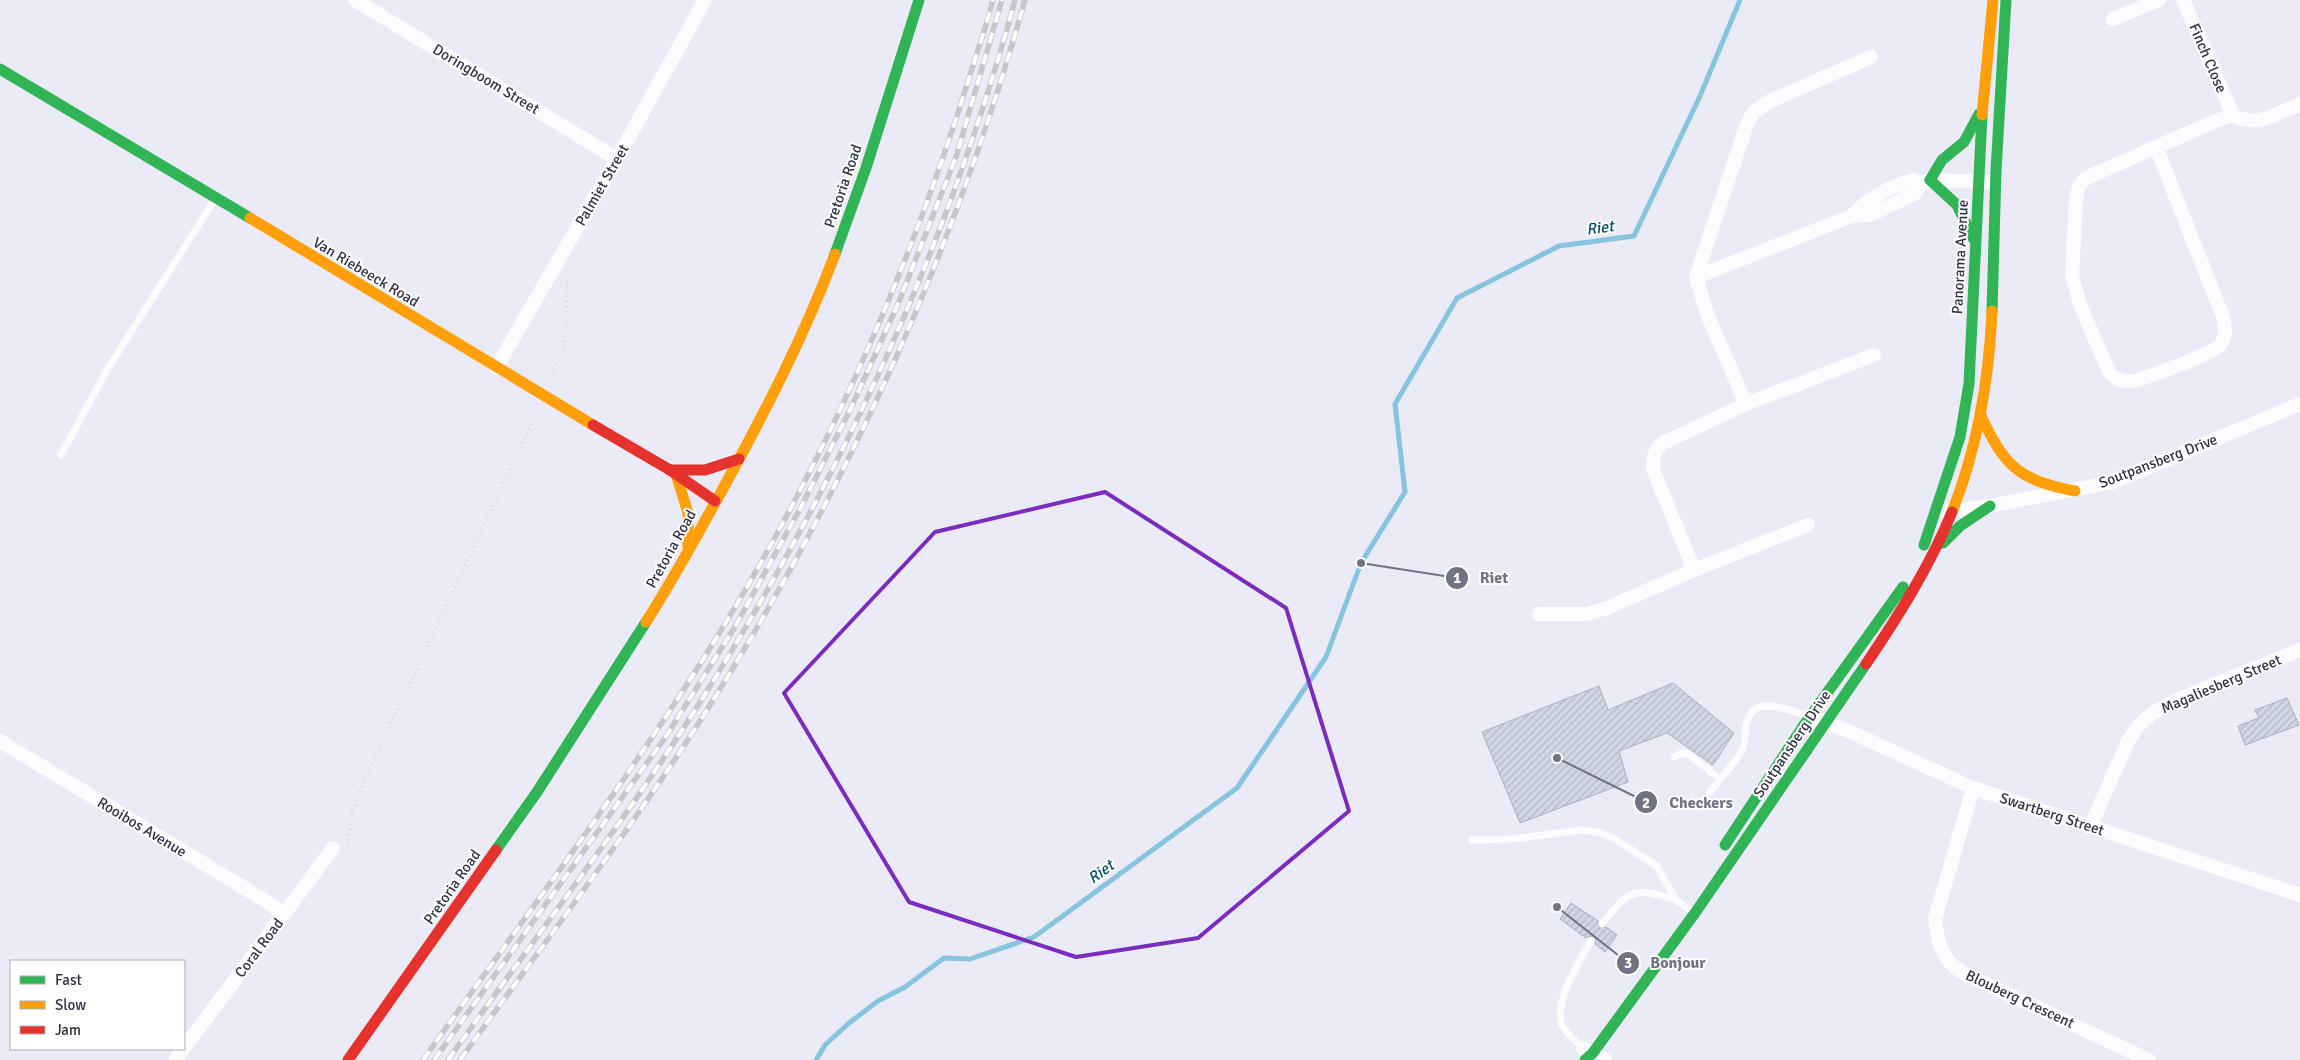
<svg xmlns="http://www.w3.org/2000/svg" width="2300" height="1060" font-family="Signika,sans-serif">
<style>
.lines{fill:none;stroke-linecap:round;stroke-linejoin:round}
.stream{stroke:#87c4dd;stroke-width:5}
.building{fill:url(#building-hatch);stroke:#aaafbd}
.path{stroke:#d8d8dd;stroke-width:3;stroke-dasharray:1 4;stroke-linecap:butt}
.lane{stroke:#fcfcfe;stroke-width:7}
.street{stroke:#fcfcfe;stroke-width:14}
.fast{stroke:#30b455;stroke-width:11}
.slow{stroke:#ff9f0a;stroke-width:11}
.jam{stroke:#e5322d;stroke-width:11}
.rail-casing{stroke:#c7c7cb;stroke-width:5.5}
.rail{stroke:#fff;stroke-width:4;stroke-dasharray:11;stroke-linecap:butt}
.marked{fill:none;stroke:#7b2cbf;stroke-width:4;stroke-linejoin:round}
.labels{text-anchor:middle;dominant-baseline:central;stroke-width:4;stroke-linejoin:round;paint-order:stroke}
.street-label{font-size:15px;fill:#303145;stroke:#fff}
.water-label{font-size:16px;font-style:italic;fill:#025267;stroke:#fff}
.leader{fill:none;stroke:#717283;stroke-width:2}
.callout-dot{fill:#717283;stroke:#fff;stroke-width:2}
.mark-label{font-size:15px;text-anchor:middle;font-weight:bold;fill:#fff}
.callout-label{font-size:16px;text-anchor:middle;font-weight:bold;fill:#717283;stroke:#fff;stroke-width:4;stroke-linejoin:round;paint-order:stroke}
</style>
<defs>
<pattern id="building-hatch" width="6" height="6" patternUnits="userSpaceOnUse" patternTransform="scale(1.25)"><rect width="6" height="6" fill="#d0d6e4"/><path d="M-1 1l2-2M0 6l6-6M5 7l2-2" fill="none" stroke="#b3b8c5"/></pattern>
</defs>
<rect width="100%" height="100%" fill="#eaebf7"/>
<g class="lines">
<polyline class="stream" points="816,1060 825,1045 849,1023 878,1001 905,987 944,958 970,959 1034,937 1237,788 1326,657 1361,563 1405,492 1395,404 1457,298 1559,246 1634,236 1700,96 1740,0"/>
</g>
<g class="building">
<polygon points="1673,683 1734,733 1713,765 1667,733 1619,751 1628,782 1520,823 1482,732 1599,686 1608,710"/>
<polygon points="2287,698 2299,725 2245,745 2238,726 2259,718 2255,710"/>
<polygon points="1571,903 1598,921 1599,928 1606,927 1617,935 1605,952 1595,944 1596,940 1594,937 1590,936 1586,938 1560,919"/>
</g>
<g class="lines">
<g class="path">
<polyline points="551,379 565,344 567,278"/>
<polyline points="348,845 352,811 359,792 537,412"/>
</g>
<g class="lane">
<polyline points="61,455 107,370 215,199"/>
<polyline points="1674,757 1682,753 1688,754 1720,779"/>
<path d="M1710,792c10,-14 23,-26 31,-40 6,-8 3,-18 5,-26 5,-33 41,-17 61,-10"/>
<polyline points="1472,840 1512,839 1582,830 1601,833 1613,838 1657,866 1676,900 1693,912"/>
<path d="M1602,924c27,-34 32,-38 74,-24"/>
<path d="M1583,1048c-7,-7 -17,-14 -21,-23 -9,-23 18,-64 29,-84"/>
</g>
<g class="street">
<polyline points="355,0 617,159"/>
<polyline points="2183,0 2233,115"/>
<polyline points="2113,19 2159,0"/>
<path d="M2233,115c23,14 44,-2 67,-11"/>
<path d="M2156,147l67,170c2,10 4,18 -2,27 -8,11 -70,31 -86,37 -11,1 -18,0 -26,-9l-28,-65 -9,-31 4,-76 3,-14 7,-8 127,-56 20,-7"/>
<path d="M1852,216c17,-19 37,-29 61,-36l8,4"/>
<polyline points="1696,277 1852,216 1870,215 1914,194 1921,184 1930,180 1988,182"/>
<polyline points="496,368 617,159 705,0"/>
<polyline points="1746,404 1708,316 1696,277 1747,124 1753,113 1770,101 1871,57"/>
<polyline points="1946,511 1990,506 2113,482 2300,404"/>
<path d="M1694,570l-41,-101c0,-12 1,-19 10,-26l83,-39 128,-49"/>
<polyline points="1539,614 1586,614 1607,608 1694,570 1808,525"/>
<polyline points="1817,720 1844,729 1973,788 2300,895"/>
<polyline points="0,741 266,901 284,914"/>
<polyline points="1973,788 1935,919 1939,943 1945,956 1953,966 1965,974 2149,1060"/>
<polyline points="2090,827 2129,739 2139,725 2153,713 2174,701 2300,650"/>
<polyline points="184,1048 333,848"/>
<polyline points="1583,1048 1605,1060"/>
<polyline points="175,1060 183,1049"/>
</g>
<g class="fast">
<polyline points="0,69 250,218"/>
<polyline points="1973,238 1957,205 1930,180 1942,160 1964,142 1979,114"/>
<polyline points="835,254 866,168 919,0"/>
<polyline points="1992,311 1996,170 2006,0"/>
<polyline points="1943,543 1960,526 1990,506"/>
<polyline points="1924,545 1960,437 1969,384 1982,115"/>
<polyline points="1725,845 1804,725 1903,587"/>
<polyline points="496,850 537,792 646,622"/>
<polyline points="1585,1060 1592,1054 1695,913 1866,664"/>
</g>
<g class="slow">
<polyline points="1982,115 1993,0"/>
<polyline points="250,218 593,425"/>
<path d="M1981,416c24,51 38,64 94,75"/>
<polyline points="676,474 688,513 688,547"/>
<path d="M1952,512c26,-65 37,-132 40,-201"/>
<path d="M646,622c27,-42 50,-85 74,-128 43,-78 84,-157 115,-240"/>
</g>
<g class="jam">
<polyline points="593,425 670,470 715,501"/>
<polyline points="670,470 705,470 739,459"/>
<path d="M1866,664c33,-49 64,-98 86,-152"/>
<polyline points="348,1060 496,850"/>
</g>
<defs>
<g id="rail">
<path d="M423,1060c103,-145 212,-288 305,-441 96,-159 173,-332 231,-509 11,-36 24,-73 34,-110"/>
<polyline points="434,1060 667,735 736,625 801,507 851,408 898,304 956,157 1002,0"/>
<path d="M448,1060c83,-117 172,-232 249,-353 138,-218 250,-457 318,-707"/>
<path d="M460,1060c81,-113 167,-225 242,-342 141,-222 252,-464 323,-718"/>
</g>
</defs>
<use href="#rail" class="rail-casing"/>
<use href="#rail" class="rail"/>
</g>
<path class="marked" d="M1105,492l181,116 63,203 -151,127 -122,19 -167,-55 -125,-209 151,-161z"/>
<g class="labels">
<g class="street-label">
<text transform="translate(2208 58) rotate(67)">Finch Close</text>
<text transform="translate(486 79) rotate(31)">Doringboom Street</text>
<text transform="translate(602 185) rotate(-60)">Palmiet Street</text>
<text transform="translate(843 186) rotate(-71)">Pretoria Road</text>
<text transform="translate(1960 257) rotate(-87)">Panorama Avenue</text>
<text transform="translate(366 272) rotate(31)">Van Riebeeck Road</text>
<text transform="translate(2158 461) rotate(-21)">Soutpansberg Drive</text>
<text transform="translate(671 549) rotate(-61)">Pretoria Road</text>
<text transform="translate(2221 684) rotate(-23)">Magaliesberg Street</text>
<text transform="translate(1792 744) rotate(-56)">Soutpansberg Drive</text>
<text transform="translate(2052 814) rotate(18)">Swartberg Street</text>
<text transform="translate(142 827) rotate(31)">Rooibos Avenue</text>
<text transform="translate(452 887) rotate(-55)">Pretoria Road</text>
<text transform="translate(259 948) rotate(-53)">Coral Road</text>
<text transform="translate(2020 999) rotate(25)">Blouberg Crescent</text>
</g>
<g class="water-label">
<text transform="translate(1600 228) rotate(-8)">Riet</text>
<text transform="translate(1101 872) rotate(-36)">Riet</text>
</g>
</g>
<path class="leader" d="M1361 563L1457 578M1557 758L1646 802M1557 907L1628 963"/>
<g class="callout-dot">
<circle cx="1361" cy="563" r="5"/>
<circle cx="1557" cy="758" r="5"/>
<circle cx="1557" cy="907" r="5"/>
<circle cx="1457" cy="578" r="12"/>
<circle cx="1646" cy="802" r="12"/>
<circle cx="1628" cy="963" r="12"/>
</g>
<g class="mark-label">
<text x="1457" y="583">1</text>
<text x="1646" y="808">2</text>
<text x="1628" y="968">3</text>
</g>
<g class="callout-label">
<text x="1494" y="583">Riet</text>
<text x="1701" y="808">Checkers</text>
<text x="1678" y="968">Bonjour</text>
</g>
<rect x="10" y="960" width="175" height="90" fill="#ffffff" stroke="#acadb5"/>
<rect x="20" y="976" width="25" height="8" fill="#30b455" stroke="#acadb5"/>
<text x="55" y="985" font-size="15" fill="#303145">Fast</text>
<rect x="20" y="1001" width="25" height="8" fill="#ff9f0a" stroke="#acadb5"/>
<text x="55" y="1010" font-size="15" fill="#303145">Slow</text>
<rect x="20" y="1026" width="25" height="8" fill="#e5322d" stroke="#acadb5"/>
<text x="55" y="1035" font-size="15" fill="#303145">Jam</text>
</svg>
